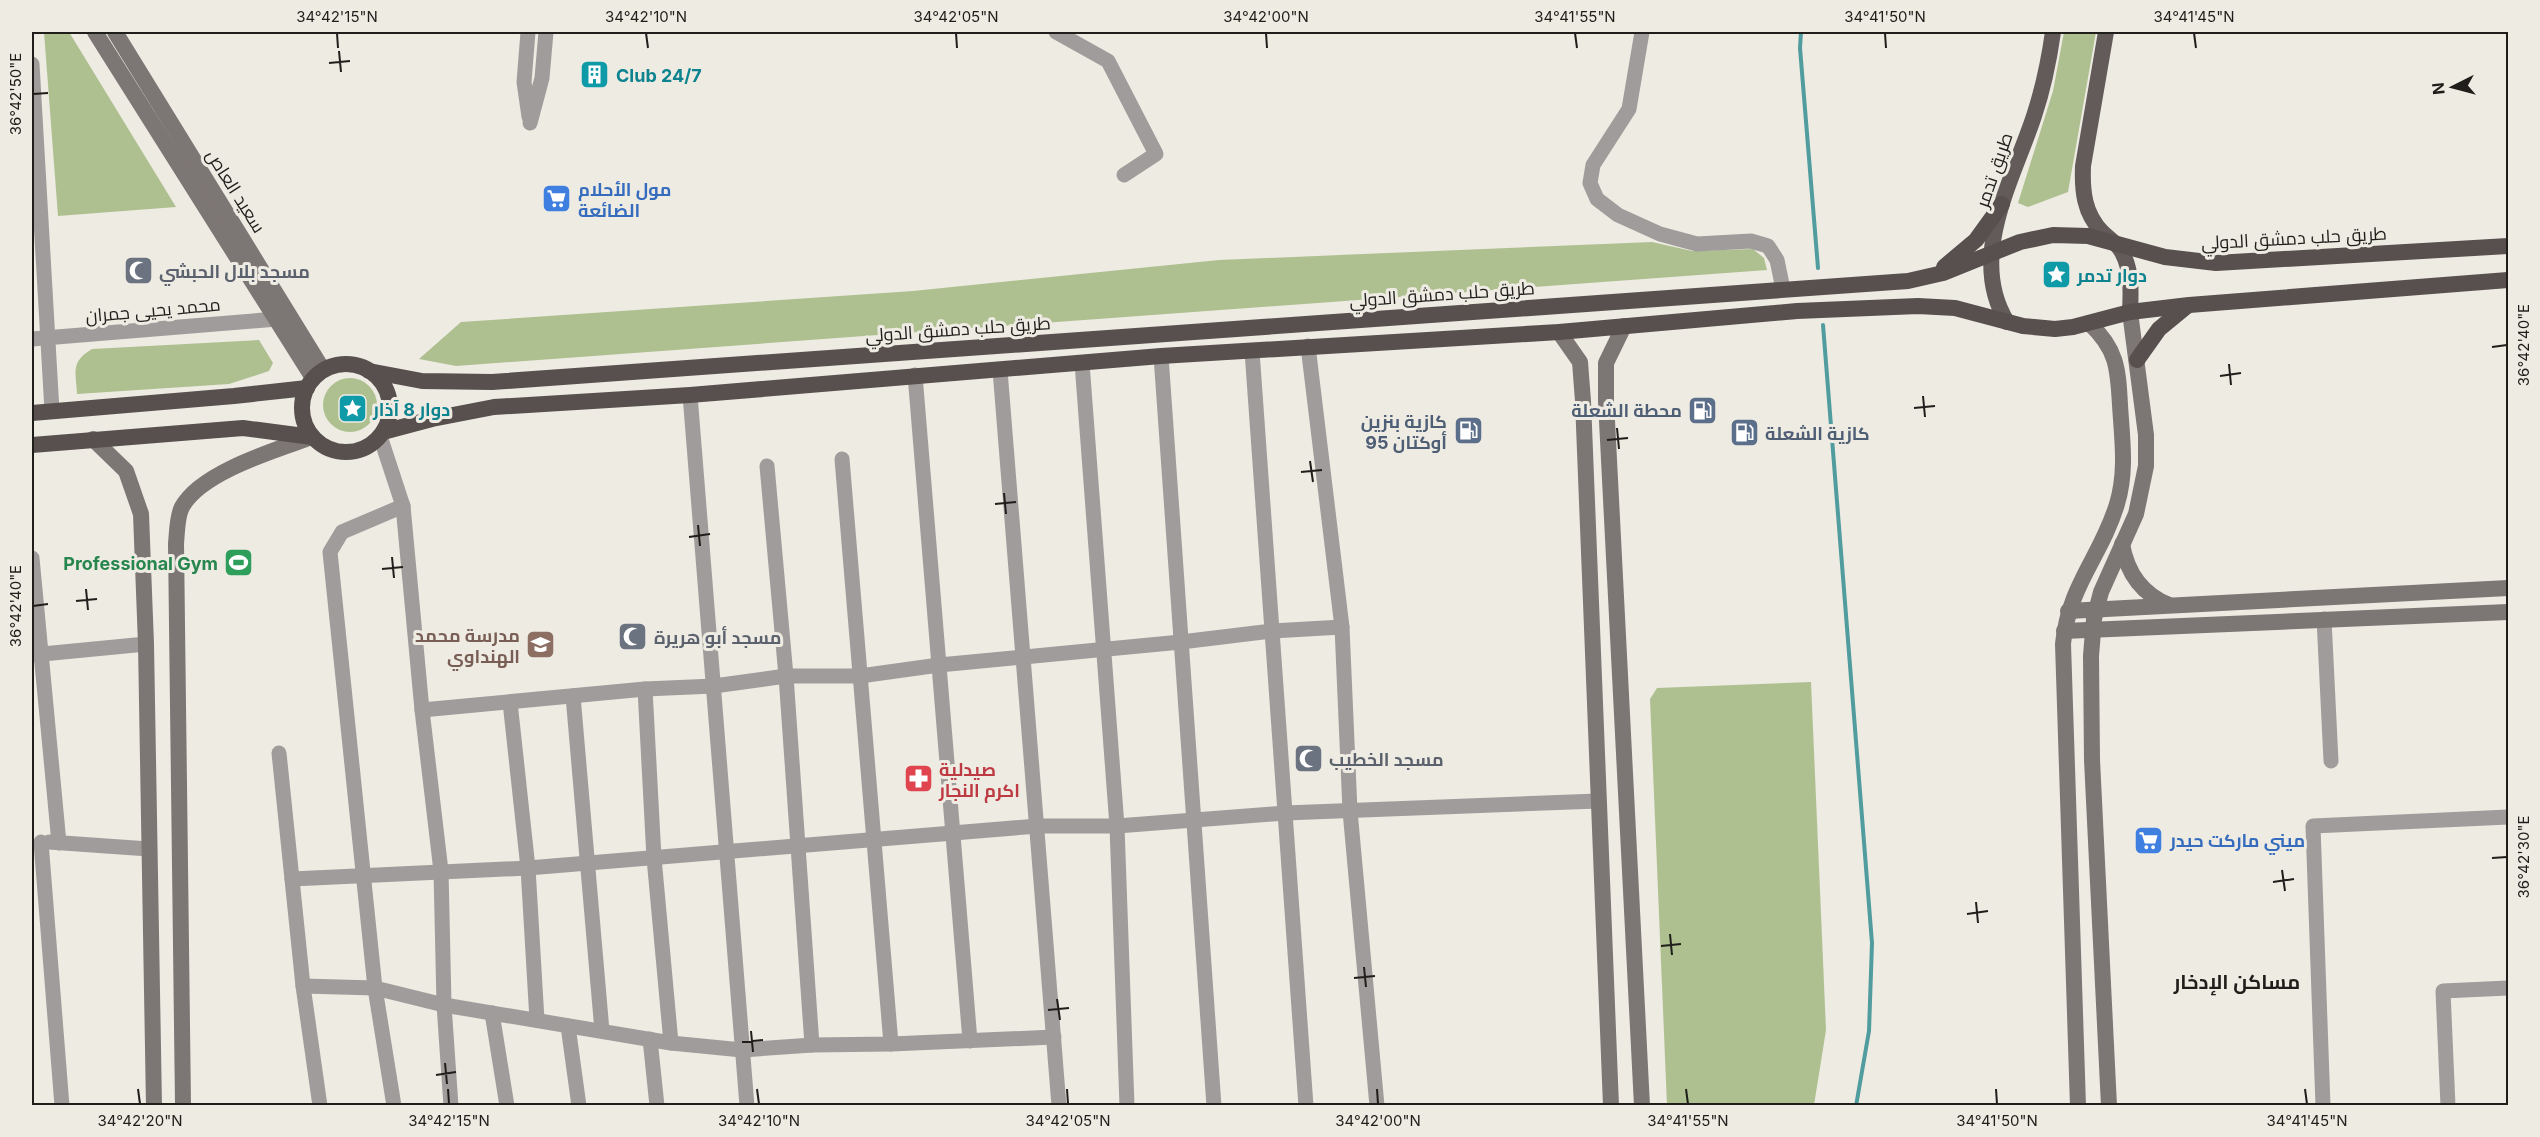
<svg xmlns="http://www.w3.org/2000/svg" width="2540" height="1137" font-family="Inter,Cairo,sans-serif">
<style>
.green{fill:#aec090}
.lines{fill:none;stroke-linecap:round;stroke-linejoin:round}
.stream{stroke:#519c9f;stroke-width:4}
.minor{stroke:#a09c9b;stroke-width:15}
.secondary{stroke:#7c7675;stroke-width:16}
.primary{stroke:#625b5a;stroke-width:16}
.trunk{stroke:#58504e;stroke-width:16}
.ticks{fill:none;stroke:#1f1e1b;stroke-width:2}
.labels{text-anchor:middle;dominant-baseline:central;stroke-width:6;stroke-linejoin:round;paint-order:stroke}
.culture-label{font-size:18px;font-weight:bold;fill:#0d838f;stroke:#eeebe3;text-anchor:start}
.street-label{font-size:18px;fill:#1f1e1b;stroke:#eeebe3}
.shop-label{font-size:18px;font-weight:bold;fill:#366cbe;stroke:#eeebe3;text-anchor:start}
.worship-label{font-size:18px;font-weight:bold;fill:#5b616d;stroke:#eeebe3;text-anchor:start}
.service-label{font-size:18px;font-weight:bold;fill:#4e5e75;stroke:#eeebe3;text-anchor:end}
.leisure-label{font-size:18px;font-weight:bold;fill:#27864d;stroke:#eeebe3;text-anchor:end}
.education-label{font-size:18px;font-weight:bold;fill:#785e54;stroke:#eeebe3;text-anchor:end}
.health-label{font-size:18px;font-weight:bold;fill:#be3a42;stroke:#eeebe3;text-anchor:start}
.neighbourhood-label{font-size:20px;font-weight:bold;fill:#1f1e1b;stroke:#eeebe3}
.neatline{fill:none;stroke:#1f1e1b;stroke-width:2}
.ticks-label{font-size:15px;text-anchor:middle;fill:#1f1e1b}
</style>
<rect width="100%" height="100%" fill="#eeebe3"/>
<g class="green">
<polygon points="44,32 69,32 176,207 58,216"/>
<polygon points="2064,32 2096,32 2068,192 2028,207 2018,203 2053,91"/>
<polygon points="1652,242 1692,251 1753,249 1764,258 1767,270 456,366 419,359 461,322 913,291 1219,260"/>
<path d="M259,340l14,23 -4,8 -40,13 -152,10c-1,-22 -7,-32 15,-45z"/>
<circle cx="350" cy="405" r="27"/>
<polygon points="1811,682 1826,1030 1814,1105 1667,1105 1650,699 1657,688"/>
</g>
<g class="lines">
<g class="stream">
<polyline points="1801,32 1800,48 1818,268"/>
<polyline points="1823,325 1872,943 1869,1031 1856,1106"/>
</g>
<g class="minor">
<polyline points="528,32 524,82 529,117"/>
<polyline points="1056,32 1108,61 1156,154 1124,175"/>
<polyline points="1642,32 1629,109 1593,165 1590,183 1597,199 1618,215 1660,234 1697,244 1751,241 1768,246 1777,260 1783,289"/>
<polyline points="32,64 52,411"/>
<polyline points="530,123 542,78 546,32"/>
<polyline points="32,339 277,319"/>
<polyline points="1308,346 1342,627 1350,811 1377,1106"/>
<polyline points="1252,351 1306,1106"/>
<polyline points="1161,356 1214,1106"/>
<polyline points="1082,363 1117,826 1127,1106"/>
<polyline points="1000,370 1059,1106"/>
<polyline points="915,375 970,1041"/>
<polyline points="690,395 747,1106"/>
<polyline points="380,436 403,506 422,710 441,871 444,1005 451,1106"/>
<polyline points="842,459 891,1044"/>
<polyline points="767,466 786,676 812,1045"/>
<polyline points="32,558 59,843"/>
<polyline points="2324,619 2331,761"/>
<polyline points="32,655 146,644"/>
<polyline points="645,689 654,858 671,1043"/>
<polyline points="573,696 602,1031"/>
<polyline points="510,702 528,868 537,1020"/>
<polyline points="422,710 645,689 714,686 786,676 860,676 939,665 1181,642 1272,631 1342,627"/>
<polyline points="279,753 303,986 320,1106"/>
<polyline points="41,842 62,1106"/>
<polyline points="49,842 149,849"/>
<polyline points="292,879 528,868 1038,826 1117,826 1285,813 1598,801"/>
<polyline points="303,986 375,988 444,1005 671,1043 742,1050 812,1045 891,1044 1054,1037"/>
<polyline points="492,1013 507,1106"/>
<polyline points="568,1026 579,1106"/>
<polyline points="650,1039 657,1106"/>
<polyline points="394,1106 375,988 330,552 342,532 403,506"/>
<polyline points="2323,1106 2313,826 2508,817"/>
<polyline points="2448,1106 2443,991 2508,988"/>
</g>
<g class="secondary">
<polyline points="95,32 313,378"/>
<polyline points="115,32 323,370"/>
<polyline points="1624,326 1606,363 1606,401 1642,1106"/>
<polyline points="1559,332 1580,362 1583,401 1611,1106"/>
<polyline points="93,439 126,471 141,514 146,644 154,1106"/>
<path d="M2122,544c5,29 20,50 47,61"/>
<polyline points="2068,611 2508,588"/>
<polyline points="2064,631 2508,612"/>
<path d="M183,1106l-7,-562c1,-11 1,-28 6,-37 19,-35 94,-57 130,-70"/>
<path d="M2078,1106l-15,-462c6,-60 38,-87 54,-140 10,-33 5,-65 3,-99 -2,-37 -3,-56 -31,-82"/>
<polyline points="2109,1106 2092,760 2091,656 2094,619 2101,592 2136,514 2146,466 2146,435 2130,312"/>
</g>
<g class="primary">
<path d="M2106,32l-23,134c-1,25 1,47 19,66 7,7 15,11 20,20 10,19 9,40 8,60"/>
<path d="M2007,322c-40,-65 6,-142 27,-206 9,-27 15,-56 19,-84"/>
</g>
<g class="trunk">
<polyline points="1944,267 1976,240 2002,204"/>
<polyline points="2137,360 2159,329 2187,306"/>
<circle cx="346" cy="408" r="44"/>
<polyline points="369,371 422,381 492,382 1908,281 1943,273 2020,242 2053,235 2088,236 2165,257 2216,263 2508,246"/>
<polyline points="32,413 234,396 307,388"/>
<polyline points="383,432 432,419 494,407 690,395 1161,356 1559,332 1797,311 1918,306 1955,308 2023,326 2055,329 2073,327 2130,312 2189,305 2508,280"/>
<polyline points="32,445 243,428 312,437"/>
</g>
</g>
<path class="ticks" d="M337,33l1,15M646,33l2,15M956,33l1,15M1266,33l1,15M1575,33l2,15M1885,33l1,15M2194,33l2,15M339,51l2,21M329,63l21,-2M33,94l15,-1M2492,347l15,-2M2229,364l2,21M2220,376l21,-3M1923,396l2,21M1914,408l21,-2M1617,428l2,21M1607,440l21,-2M1310,461l3,21M1301,472l21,-2M1004,493l2,21M995,504l21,-2M698,525l2,21M689,537l21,-3M392,557l2,21M382,569l21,-2M86,589l2,21M76,601l21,-2M33,606l15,-2M2492,858l15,-1M2282,870l3,21M2273,882l21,-3M1976,902l2,21M1967,914l21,-3M1670,934l2,21M1661,946l20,-2M1364,967l2,20M1354,978l21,-2M1057,999l3,21M1048,1010l21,-2M751,1031l2,21M742,1042l21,-2M445,1063l2,21M436,1075l20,-3M138,1089l2,15M448,1089l1,15M757,1089l2,15M1067,1089l1,15M1377,1089l1,15M1686,1089l2,15M1996,1089l1,15M2305,1089l2,15"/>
<defs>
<symbol id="building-square" viewBox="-11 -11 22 22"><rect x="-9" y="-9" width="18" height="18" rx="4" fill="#0f9aa8" stroke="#eeebe3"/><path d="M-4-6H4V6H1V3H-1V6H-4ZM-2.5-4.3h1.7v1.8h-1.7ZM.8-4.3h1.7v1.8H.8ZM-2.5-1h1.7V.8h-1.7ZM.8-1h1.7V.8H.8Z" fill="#fff"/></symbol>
<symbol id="supermarket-square" viewBox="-11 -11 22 22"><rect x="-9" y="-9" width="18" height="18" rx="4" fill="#3f7fe0" stroke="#eeebe3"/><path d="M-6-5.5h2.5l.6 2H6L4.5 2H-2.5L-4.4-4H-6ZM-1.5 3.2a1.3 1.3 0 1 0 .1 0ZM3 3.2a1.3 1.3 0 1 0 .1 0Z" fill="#fff"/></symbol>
<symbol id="mosque-square" viewBox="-11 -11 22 22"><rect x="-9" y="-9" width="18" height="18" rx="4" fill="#6b7280" stroke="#eeebe3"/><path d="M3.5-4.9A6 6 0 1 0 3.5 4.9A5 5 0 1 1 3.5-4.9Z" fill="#fff"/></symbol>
<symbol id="sight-square" viewBox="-11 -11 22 22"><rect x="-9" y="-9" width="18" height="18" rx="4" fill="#0f9aa8" stroke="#eeebe3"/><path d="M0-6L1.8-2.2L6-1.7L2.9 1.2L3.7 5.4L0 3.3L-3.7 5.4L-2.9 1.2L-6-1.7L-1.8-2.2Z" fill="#fff"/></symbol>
<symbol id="fuel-square" viewBox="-11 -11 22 22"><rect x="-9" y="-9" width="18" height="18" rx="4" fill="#5c6f8a" stroke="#eeebe3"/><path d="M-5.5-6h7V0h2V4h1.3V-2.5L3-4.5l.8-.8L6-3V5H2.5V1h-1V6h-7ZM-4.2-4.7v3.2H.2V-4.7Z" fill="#fff"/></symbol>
<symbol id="stadium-square" viewBox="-11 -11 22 22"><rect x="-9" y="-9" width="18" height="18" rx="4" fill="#2e9e5b" stroke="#eeebe3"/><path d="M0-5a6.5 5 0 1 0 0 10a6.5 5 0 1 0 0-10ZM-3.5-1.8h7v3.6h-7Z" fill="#fff"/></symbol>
<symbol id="school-square" viewBox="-11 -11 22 22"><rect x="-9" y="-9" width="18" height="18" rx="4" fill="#8d6e63" stroke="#eeebe3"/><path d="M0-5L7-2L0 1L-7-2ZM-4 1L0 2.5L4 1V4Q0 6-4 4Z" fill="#fff"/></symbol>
<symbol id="pharmacy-square" viewBox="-11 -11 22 22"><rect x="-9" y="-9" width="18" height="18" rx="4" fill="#e0444e" stroke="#eeebe3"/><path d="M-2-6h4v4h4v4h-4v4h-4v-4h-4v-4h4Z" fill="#fff"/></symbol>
</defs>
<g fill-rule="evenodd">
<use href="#building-square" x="578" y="58" width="33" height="33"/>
<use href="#supermarket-square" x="540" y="182" width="33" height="33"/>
<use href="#mosque-square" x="122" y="254" width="33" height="33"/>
<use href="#sight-square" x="2040" y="258" width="33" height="33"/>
<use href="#sight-square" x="336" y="392" width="33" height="33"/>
<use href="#fuel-square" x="1686" y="394" width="33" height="33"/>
<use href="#fuel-square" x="1452" y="414" width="33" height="33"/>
<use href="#fuel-square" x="1728" y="416" width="33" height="33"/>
<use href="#stadium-square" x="222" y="546" width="33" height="33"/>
<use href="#mosque-square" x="616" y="620" width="33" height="33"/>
<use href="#school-square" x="524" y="628" width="33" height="33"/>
<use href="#mosque-square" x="1292" y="742" width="33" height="33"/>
<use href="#pharmacy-square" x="902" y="762" width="33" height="33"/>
<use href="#supermarket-square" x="2132" y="824" width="33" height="33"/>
</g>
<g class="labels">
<g class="culture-label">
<text x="616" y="75">Club 24/7</text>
<text x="2077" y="275">دوار تدمر</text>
<text x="373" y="409">دوار 8 آذار</text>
</g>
<g class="street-label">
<text transform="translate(1994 170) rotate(-71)">طريق تدمر</text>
<text transform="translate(236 191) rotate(58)">سعيد العاص</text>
<text transform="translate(2294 238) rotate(-3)">طريق حلب دمشق الدولي</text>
<text transform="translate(1442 294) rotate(-4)">طريق حلب دمشق الدولي</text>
<text transform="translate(153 310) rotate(-5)">محمد يحيى جمران</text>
<text transform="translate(958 329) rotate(-4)">طريق حلب دمشق الدولي</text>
</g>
<g class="shop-label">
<text x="578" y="189">مول الأحلام<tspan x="578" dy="21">الضائعة</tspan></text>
<text x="2170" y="840">ميني ماركت حيدر</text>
</g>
<g class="worship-label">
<text x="159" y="271">مسجد بلال الحبشي</text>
<text x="654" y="637">مسجد أبو هريرة</text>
<text x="1329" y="759">مسجد الخطيب</text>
</g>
<g class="service-label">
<text x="1682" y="410">محطة الشعلة</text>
<text x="1447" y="421">كازية بنزين<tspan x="1447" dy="21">أوكتان 95</tspan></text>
<text x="1765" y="433" text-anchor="start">كازية الشعلة</text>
</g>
<g class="leisure-label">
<text x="218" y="563">Professional Gym</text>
</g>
<g class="education-label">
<text x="520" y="635">مدرسة محمد<tspan x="520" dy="21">الهنداوي</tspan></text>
</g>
<g class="health-label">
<text x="939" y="769">صيدلية<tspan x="939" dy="21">اكرم النجار</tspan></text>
</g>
<g class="neighbourhood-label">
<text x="2237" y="982">مساكن الإدخار</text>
</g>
</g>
<rect width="2540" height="1137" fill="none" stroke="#eeebe3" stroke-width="66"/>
<g transform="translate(2453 87) rotate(264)" stroke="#eeebe3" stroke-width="4.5" paint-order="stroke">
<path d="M0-4.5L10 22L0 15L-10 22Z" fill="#1f1e1b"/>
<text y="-9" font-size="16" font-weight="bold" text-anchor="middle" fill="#1f1e1b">N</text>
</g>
<rect x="33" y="33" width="2474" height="1071" class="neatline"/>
<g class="ticks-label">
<text x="337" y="22">34°42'15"N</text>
<text x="646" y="22">34°42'10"N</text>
<text x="956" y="22">34°42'05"N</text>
<text x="1266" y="22">34°42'00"N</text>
<text x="1575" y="22">34°41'55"N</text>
<text x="1885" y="22">34°41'50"N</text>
<text x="2194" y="22">34°41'45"N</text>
<text transform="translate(16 94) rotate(-90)" y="5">36°42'50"E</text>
<text transform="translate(2524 345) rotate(-90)" y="5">36°42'40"E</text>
<text transform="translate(16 606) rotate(-90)" y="5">36°42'40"E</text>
<text transform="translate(2524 857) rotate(-90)" y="5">36°42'30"E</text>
<text x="140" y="1126">34°42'20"N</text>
<text x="449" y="1126">34°42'15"N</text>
<text x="759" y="1126">34°42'10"N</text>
<text x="1068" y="1126">34°42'05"N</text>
<text x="1378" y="1126">34°42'00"N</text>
<text x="1688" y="1126">34°41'55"N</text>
<text x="1997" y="1126">34°41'50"N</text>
<text x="2307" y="1126">34°41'45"N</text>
</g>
</svg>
